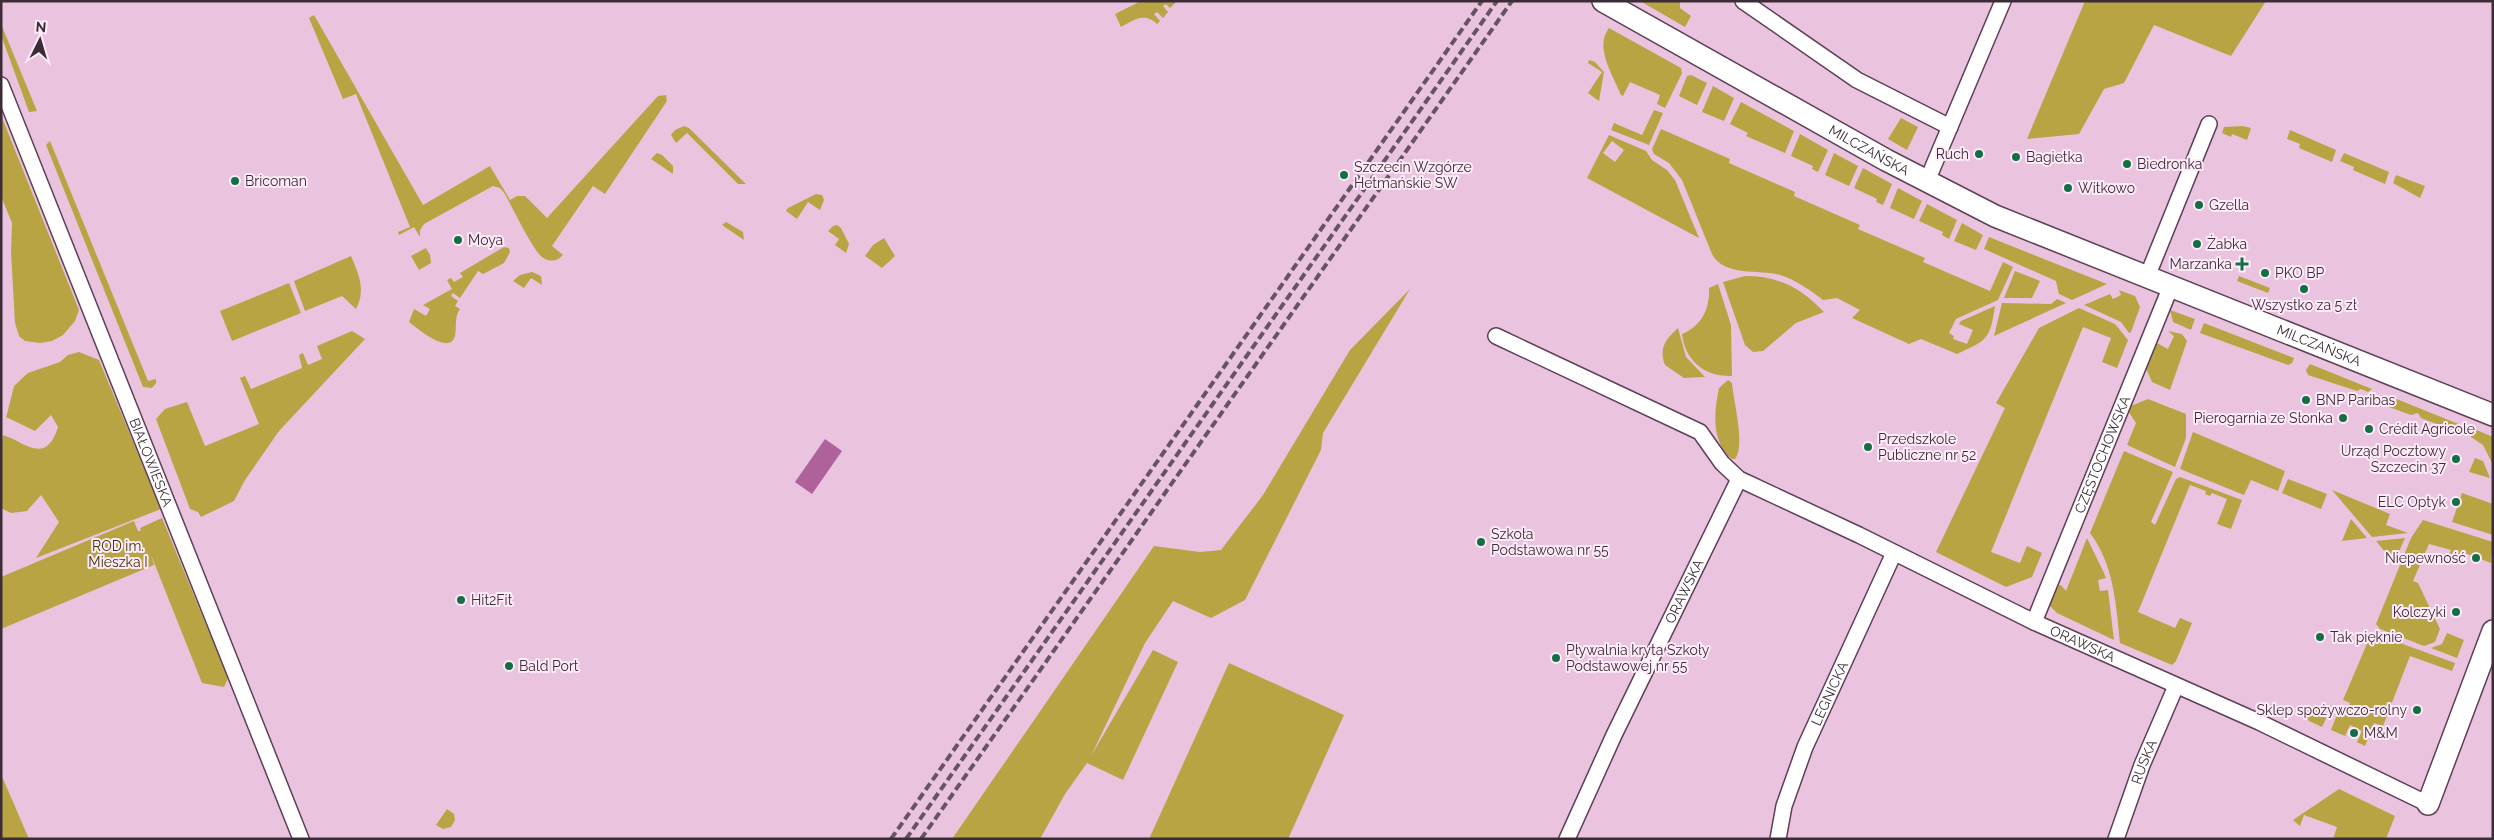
<svg xmlns="http://www.w3.org/2000/svg" width="2494" height="840" font-family="Raleway,sans-serif">
<style>
.green{fill:#b9a444;fill-rule:evenodd}
.water{fill:#ae619b}
.lines{fill:none;stroke-linecap:round;stroke-linejoin:round}
.street-casing{stroke:#5f3f56;stroke-width:18}
.secondary-casing{stroke:#5f3f56;stroke-width:24}
.street{stroke:#fff;stroke-width:15}
.secondary{stroke:#fff;stroke-width:21}
.rail{stroke:#685362;stroke-width:4;stroke-dasharray:8 4;stroke-linecap:butt}
.poi-dot{fill:#136f43;stroke:#ffebf9;stroke-width:2}
.labels{text-anchor:middle;dominant-baseline:central;stroke-width:4;stroke-linejoin:round;paint-order:stroke}
.street-label{font-size:14px;fill:#3b2c37;stroke:#ffebf9}
.poi-label{font-size:14px;fill:#3b2c37;stroke:#ffebf9;text-anchor:start}
.park-label{font-size:14px;fill:#3e3407;stroke:#ffebf9}
</style>
<rect width="100%" height="100%" fill="#eac3df"/>
<g class="green">
<path d="M1141,1h36l-7,7 -4,-4 -3,2 5,6 -5,6 -6,-6 -3,2 6,7 -3,3c-13,-12 -23,-4 -36,3l-6,-13z"/>
<polygon points="1640,1 1680,1 1680,8 1691,16 1685,27"/>
<polygon points="2085,1 2266,1 2231,56 2154,25 2124,83 2104,89 2079,134 2027,139"/>
<path d="M314,15l109,190 67,-39 20,34 7,-4h8l22,22 111,-122 8,-1 1,6 -62,93 -12,-8 -41,60 11,9c-5,6 -13,8 -21,2 -9,-7 -30,-50 -37,-63l-5,-6 -7,-2 -69,38 -4,6v7l-6,-10 -15,8 -1,-3 12,-5 -54,-133 -13,5 -34,-81z"/>
<polygon points="1,24 37,111 29,112 1,35"/>
<path d="M1609,28l72,40 1,5 -17,35 -8,-4 3,-9 -30,-13 -7,14 -2,-1c-8,-20 -27,-48 -12,-67z"/>
<polygon points="1589,60 1595,62 1604,72 1599,101 1588,93 1602,72 1588,63"/>
<polygon points="1691,75 1707,83 1697,105 1679,96 1687,76"/>
<polygon points="1713,86 1734,98 1724,121 1702,112"/>
<polygon points="1741,102 1794,131 1785,153 1746,136 1748,133 1730,124"/>
<polygon points="1654,110 1663,113 1649,145 1611,130 1614,123 1642,135"/>
<polygon points="1,115 79,310 75,321 63,335 52,341 40,343 25,341 19,336 15,323 11,252 12,223 1,196"/>
<polygon points="1901,118 1918,127 1907,150 1888,139"/>
<polygon points="684,126 689,128 746,184 738,184 687,133 676,143 671,135 675,130"/>
<polygon points="2243,126 2251,128 2247,140 2232,134 2231,137 2222,133 2224,127"/>
<path d="M1661,129l69,30 -1,4 66,29 -1,4 66,29 -2,4 67,29 -2,4 67,29 13,-29 10,5 -15,33 -42,19 -7,14 5,3 -1,3 14,5 6,-14 -14,-6 2,-3 34,-15c-5,34 -8,34 -38,48l-36,-15 -12,5 -57,-26 8,-8 -23,-12 -14,2c-13,-10 -27,-20 -43,-25 -21,-6 -56,2 -68,-21l-30,-74 -13,-17 -15,-9 -2,-5z"/>
<polygon points="2290,130 2336,150 2332,162 2299,148 2300,144 2287,139"/>
<polygon points="1800,134 1828,150 1818,172 1812,169 1813,166 1791,156"/>
<path d="M1609,135l37,16 6,9 15,10 8,10 24,58 -112,-60zM1612,141l12,9 -9,12 -12,-9z"/>
<polygon points="50,141 148,381 156,379 156,383 152,388 143,387 46,145"/>
<polygon points="657,153 662,155 673,166 673,174 651,159"/>
<polygon points="1834,153 1858,166 1849,186 1825,175"/>
<polygon points="2344,153 2389,172 2385,184 2353,170 2354,167 2340,161"/>
<polygon points="1863,168 1892,184 1883,205 1876,202 1877,199 1854,188"/>
<polygon points="2396,175 2425,186 2420,198 2393,183"/>
<polygon points="1898,188 1922,201 1914,219 1890,208"/>
<polygon points="816,194 822,195 824,200 820,210 808,202 797,219 786,211 788,208"/>
<polygon points="1927,204 1957,220 1949,239 1942,235 1943,232 1919,221"/>
<polygon points="726,222 743,232 744,240 722,225"/>
<polygon points="1962,223 1983,235 1976,250 1954,241"/>
<polygon points="837,225 841,228 849,244 846,253 835,245 839,239 828,231 833,226"/>
<polygon points="1989,237 2107,284 2072,300 2059,294 2056,281 1984,249"/>
<polygon points="884,238 895,256 882,268 865,256 873,245"/>
<path d="M504,247l5,1 1,4 -6,11 -21,11 -5,-3 -18,27 -7,-5 -2,3 7,5 -3,5 5,3c-6,8 -3,17 -5,27 -6,20 -38,-8 -46,-14l5,-13 12,7 4,-7 -7,-4 29,-16 -5,-9 4,-2 3,4 9,-5 -3,-4z"/>
<polygon points="426,248 430,255 431,263 419,270 411,256"/>
<path d="M351,256c8,19 15,34 5,53l-14,-13 -37,15 -11,-30z"/>
<polygon points="2015,271 2040,281 2032,298 2004,298"/>
<polygon points="532,272 541,276 542,285 531,278 524,288 513,281 520,275"/>
<path d="M1745,276c34,0 56,12 79,36l-28,11 -33,28 -10,1 -8,-7 -22,-63z"/>
<polygon points="2239,276 2270,288 2268,293 2237,281"/>
<polygon points="289,283 301,313 232,341 220,311"/>
<path d="M1718,284l13,41 1,51c-27,1 -47,-15 -50,-42 20,-8 28,-26 27,-46z"/>
<polygon points="1410,289 1323,433 1321,450 1245,600 1211,618 1173,601 1145,643 1091,756 1153,650 1178,662 1123,780 1087,763 1065,794 1040,839 952,839 1154,546 1200,552 1221,550 1263,495 1350,350"/>
<polygon points="2119,290 2135,296 2140,307 2131,332 2129,333 2121,322 2084,305 2110,294 2113,299 2121,295"/>
<polygon points="2057,299 2066,303 1994,336 2002,303 2051,304"/>
<polygon points="2079,308 2115,324 2128,340 2117,368 2102,362 2111,338 2083,327 1991,552 2020,563 2027,546 2042,553 2032,577 2006,587 1936,552 2005,408 1996,403 2039,328"/>
<polygon points="2170,310 2195,319 2191,330 2173,322"/>
<polygon points="2204,323 2294,358 2292,363 2288,365 2200,333"/>
<path d="M1678,328l8,29 19,20 -21,1 -19,-13c-6,-17 0,-25 13,-37z"/>
<polygon points="352,331 365,339 279,431 245,480 234,501 201,517 198,512 190,509 156,419 165,409 187,402 205,446 259,424 240,378 245,376 251,389 302,368 299,355 303,353 308,365 322,359 317,346"/>
<polygon points="2168,331 2182,334 2187,341 2170,390 2152,382 2145,366 2155,342 2168,349 2174,336"/>
<path d="M79,352l20,8 62,149 -125,49 23,-36 -18,-27 -14,16 -16,2 -10,-5v-64l2,-9c22,7 43,31 55,-8l-7,-12 -16,16 -29,-14 1,-3 7,-28 14,-13 32,-11 8,-7z"/>
<polygon points="2310,364 2372,389 2368,392 2361,389 2357,391 2308,375 2306,370"/>
<path d="M1728,380l4,3c1,17 14,63 3,76h-3c-21,-17 -18,-47 -13,-71z"/>
<polygon points="2389,396 2466,427 2463,434 2421,418 2418,413 2411,415 2389,407 2387,401"/>
<polygon points="2148,399 2186,414 2186,438 2175,467 2127,445 2136,423 2126,408"/>
<polygon points="2474,429 2493,437 2493,465 2483,445 2471,437"/>
<polygon points="2193,432 2285,471 2278,491 2251,480 2244,495 2180,469"/>
<path d="M2124,451l49,21 -22,50 4,3 21,-46 4,-2 62,23 -11,29 -14,-5 10,-25 -15,-6 -2,3 -5,-2 1,-3 -16,-6 -52,127 37,16 5,-10 12,5 -16,38 -4,4 -52,-22c-4,-39 -6,-78 -30,-110z"/>
<polygon points="2475,458 2483,461 2490,478 2469,472"/>
<polygon points="2288,479 2327,494 2321,509 2282,493"/>
<polygon points="2332,490 2390,514 2386,525 2408,533 2372,537"/>
<polygon points="2462,493 2493,504 2493,535 2452,522"/>
<polygon points="162,518 228,678 224,687 202,683 151,555 154,565 1,629 1,577 134,521 138,531 141,531 140,528"/>
<polygon points="2351,519 2367,538 2342,541"/>
<polygon points="2423,520 2493,542 2491,563 2462,552 2459,559 2449,555 2451,550 2429,544 2413,581 2418,583 2440,629 2435,642 2424,646 2380,629 2376,624 2411,538"/>
<polygon points="2087,538 2104,573 2106,578 2098,580 2100,591 2108,590 2114,640 2057,613 2048,604 2056,585 2061,585 2066,591"/>
<polygon points="2405,538 2394,563 2376,541"/>
<polygon points="2447,633 2464,640 2457,658 2431,648 2442,644"/>
<polygon points="2378,635 2455,663 2452,671 2410,656 2383,726 2374,723 2365,746 2357,742 2362,731 2350,725 2345,736 2331,730 2338,712 2346,715 2350,703 2343,700 2369,639"/>
<polygon points="1229,663 1344,715 1288,839 1149,839"/>
<polygon points="2332,706 2322,727 2309,721 2301,707"/>
<polygon points="1,774 29,839 1,839"/>
<polygon points="2339,789 2395,816 2386,839 2333,839 2337,827 2304,815 2300,826 2293,820"/>
<polygon points="447,809 454,814 455,820 451,827 443,829 436,825"/>
</g>
<polygon class="water" points="825,439 842,451 812,494 795,482"/>
<g class="lines">
<defs>
<g id="street">
<polyline points="1743,1 1857,80 1950,127"/>
<path id="s1" d="M1,85l300,754"/>
<polyline points="1927,181 2003,1"/>
<polyline points="2147,277 2209,124"/>
<path id="s2" d="M1496,336l204,96 22,31 17,16 120,56 175,87 225,100 169,82"/>
<path id="s3" d="M2034,622l137,-336"/>
<path id="s4" d="M1567,839l47,-104 125,-256"/>
<path id="s5" d="M1778,839l6,-33 21,-59 89,-194"/>
<path id="s6" d="M2116,839l26,-74 34,-79"/>
</g>
<g id="secondary">
<path id="s7" d="M1603,1l283,159 109,56 498,199"/>
<polyline points="2428,804 2493,631"/>
</g>
</defs>
<use href="#street" class="street-casing"/>
<use href="#secondary" class="secondary-casing"/>
<use href="#street" class="street"/>
<use href="#secondary" class="secondary"/>
<g class="rail">
<polyline points="891,839 1482,1"/>
<polyline points="906,839 1497,1"/>
<polyline points="921,839 1512,1"/>
</g>
</g>
<g class="poi-dot">
<circle cx="1979" cy="154" r="5"/>
<circle cx="2016" cy="157" r="5"/>
<circle cx="2127" cy="164" r="5"/>
<circle cx="1344" cy="175" r="5"/>
<circle cx="235" cy="181" r="5"/>
<circle cx="2068" cy="188" r="5"/>
<circle cx="2199" cy="205" r="5"/>
<circle cx="458" cy="240" r="5"/>
<circle cx="2197" cy="244" r="5"/>
<path d="M2239.5 256.5h5v5h5v5h-5v5h-5v-5h-5v-5h5z"/>
<circle cx="2265" cy="273" r="5"/>
<circle cx="2304" cy="289" r="5"/>
<circle cx="2306" cy="400" r="5"/>
<circle cx="2343" cy="418" r="5"/>
<circle cx="2369" cy="429" r="5"/>
<circle cx="1868" cy="447" r="5"/>
<circle cx="2456" cy="459" r="5"/>
<circle cx="2456" cy="502" r="5"/>
<circle cx="1481" cy="542" r="5"/>
<circle cx="2476" cy="558" r="5"/>
<circle cx="461" cy="600" r="5"/>
<circle cx="2456" cy="612" r="5"/>
<circle cx="2320" cy="637" r="5"/>
<circle cx="1556" cy="658" r="5"/>
<circle cx="509" cy="666" r="5"/>
<circle cx="2417" cy="710" r="5"/>
<circle cx="2354" cy="733" r="5"/>
</g>
<g class="labels">
<g class="street-label">
<text stroke="none"><textPath href="#s7" startOffset="305">MILCZAŃSKA</textPath></text>
<text stroke="none"><textPath href="#s7" startOffset="796">MILCZAŃSKA</textPath></text>
<text stroke="none"><textPath href="#s3" startOffset="181">CZĘSTOCHOWSKA</textPath></text>
<text stroke="none"><textPath href="#s1" startOffset="406">BIAŁOWIESKA</textPath></text>
<text stroke="none"><textPath href="#s4" startOffset="274">ORAWSKA</textPath></text>
<text stroke="none"><textPath href="#s2" startOffset="668">ORAWSKA</textPath></text>
<text stroke="none"><textPath href="#s5" startOffset="155">LEGNICKA</textPath></text>
<text stroke="none"><textPath href="#s6" startOffset="82">RUSKA</textPath></text>
</g>
<g class="poi-label">
<text x="1969" y="154" text-anchor="end">Ruch</text>
<text x="2026" y="157">Bagietka</text>
<text x="2137" y="164">Biedronka</text>
<text x="1354" y="167">Szczecin Wzgórze<tspan x="1354" dy="16">Hetmańskie SW</tspan></text>
<text x="245" y="181">Bricoman</text>
<text x="2078" y="188">Witkowo</text>
<text x="2209" y="205">Gzella</text>
<text x="468" y="240">Moya</text>
<text x="2207" y="244">Żabka</text>
<text x="2232" y="264" text-anchor="end">Marzanka</text>
<text x="2275" y="273">PKO BP</text>
<text x="2304" y="305" text-anchor="middle">Wszystko za 5 zł</text>
<text x="2316" y="400">BNP Paribas</text>
<text x="2333" y="418" text-anchor="end">Pierogarnia ze Słonka</text>
<text x="2379" y="429">Crédit Agricole</text>
<text x="1878" y="439">Przedszkole<tspan x="1878" dy="16">Publiczne nr 52</tspan></text>
<text x="2446" y="451" text-anchor="end">Urząd Pocztowy<tspan x="2446" dy="16">Szczecin 37</tspan></text>
<text x="2446" y="502" text-anchor="end">ELC Optyk</text>
<text x="1491" y="534">Szkoła<tspan x="1491" dy="16">Podstawowa nr 55</tspan></text>
<text x="2466" y="558" text-anchor="end">Niepewność</text>
<text x="471" y="600">Hit2Fit</text>
<text x="2446" y="612" text-anchor="end">Kolczyki</text>
<text x="2330" y="637">Tak pięknie</text>
<text x="1566" y="650">Pływalnia kryta Szkoły<tspan x="1566" dy="16">Podstawowej nr 55</tspan></text>
<text x="519" y="666">Bald Port</text>
<text x="2407" y="710" text-anchor="end">Sklep spożywczo-rolny</text>
<text x="2364" y="733">M&amp;M</text>
</g>
<g class="park-label">
<text x="118" y="546">ROD im.<tspan x="118" dy="16">Mieszka I</tspan></text>
</g>
</g>
<rect width="2494" height="840" fill="none" stroke="#3b2c37" stroke-width="5"/>
<g transform="translate(40 40) rotate(5)" stroke="#ffebf9" stroke-width="4" paint-order="stroke">
<path d="M0-4L9 19L0 12L-9 19Z" fill="#3b2c37"/>
<text y="-8" font-size="14" font-weight="bold" text-anchor="middle" fill="#3b2c37">N</text>
</g>
</svg>
